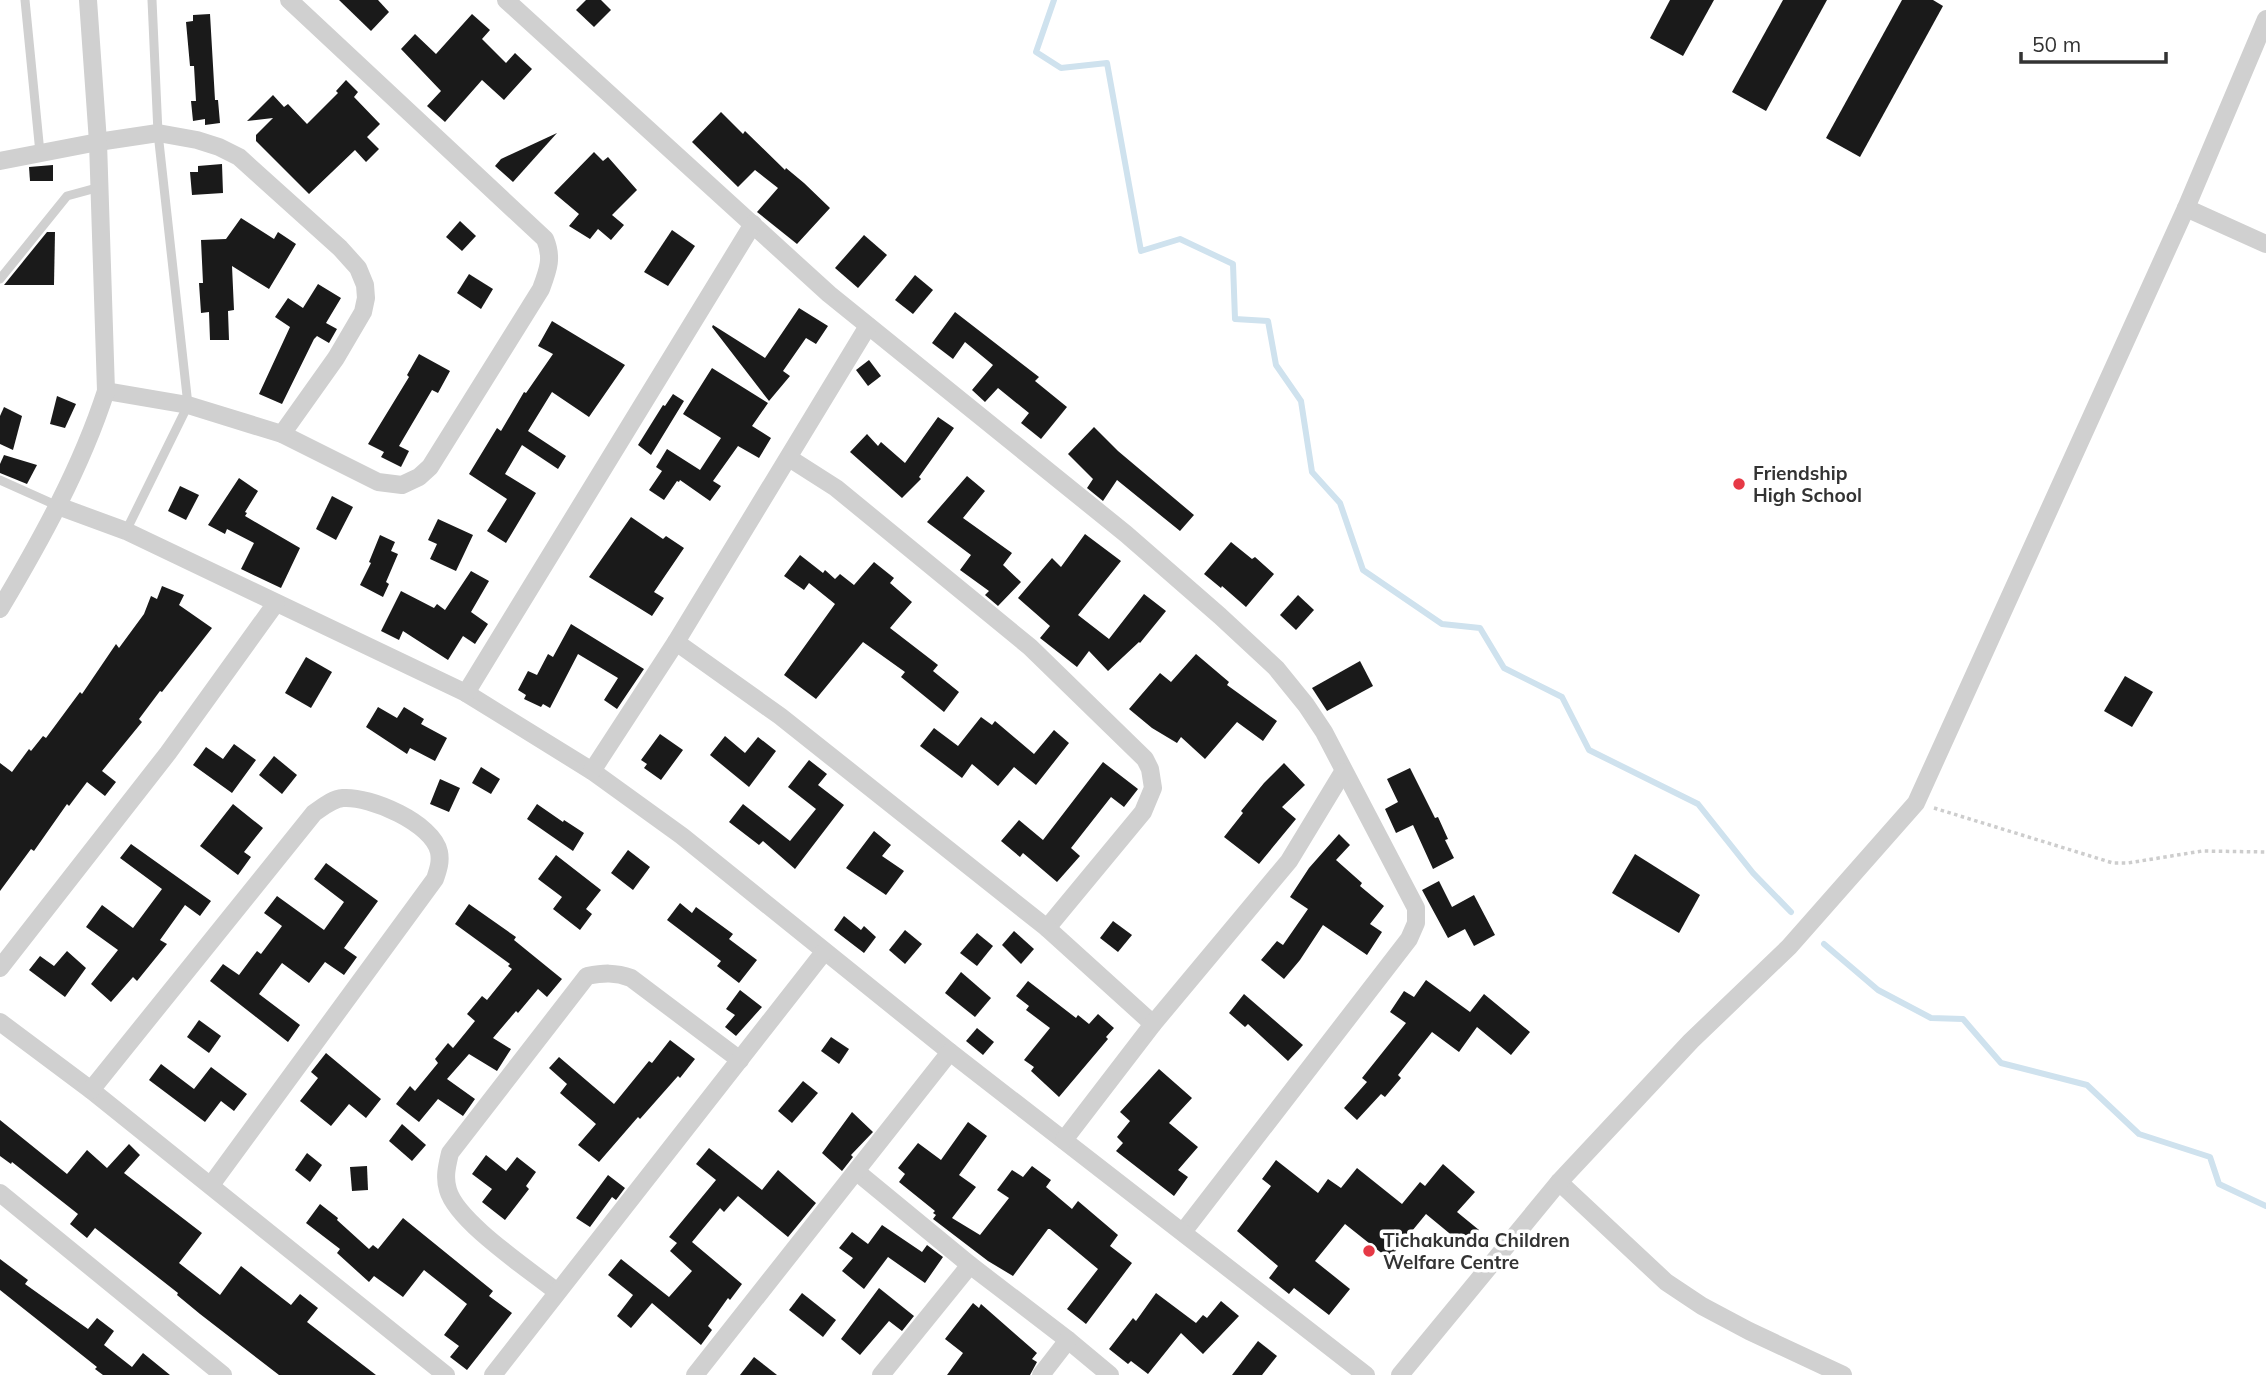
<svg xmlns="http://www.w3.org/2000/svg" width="2266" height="1375" font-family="Mulish,sans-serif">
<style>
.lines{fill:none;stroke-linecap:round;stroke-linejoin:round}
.stream{stroke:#cfe2ee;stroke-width:6}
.building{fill:#1a1a1a}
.path{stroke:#cdcdcd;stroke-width:3.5;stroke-dasharray:3.5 3.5;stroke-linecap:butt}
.service{stroke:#d0d0d0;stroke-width:9}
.minor{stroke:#d0d0d0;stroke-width:18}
.poi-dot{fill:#e63946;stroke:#fff;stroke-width:2.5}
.labels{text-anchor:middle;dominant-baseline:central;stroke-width:7;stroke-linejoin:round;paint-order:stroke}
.poi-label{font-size:19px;font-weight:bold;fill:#333;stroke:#fff;text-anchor:start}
</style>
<rect width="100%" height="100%" fill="#fff"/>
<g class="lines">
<g class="stream">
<polyline points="1054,0 1036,52 1061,68 1107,63 1141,251 1180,239 1233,264 1235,319 1268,321 1276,365 1301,401 1312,472 1340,503 1363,570 1442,624 1480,628 1504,668 1562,697 1589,750 1698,804 1753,873 1791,912"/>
<polyline points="1824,944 1878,990 1931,1018 1963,1019 2001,1063 2087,1085 2139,1134 2210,1157 2219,1184 2266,1206"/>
</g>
</g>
<g class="building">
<polygon points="339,0 378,0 389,12 371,31"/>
<polygon points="586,0 601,0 611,10 594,27 576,10"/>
<polygon points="1670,0 1714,0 1683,56 1650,38"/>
<polygon points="1783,0 1827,0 1766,111 1732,92"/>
<polygon points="1902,0 1933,0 1943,6 1860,157 1826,138"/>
<polygon points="210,14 215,100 218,100 220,123 205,125 205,119 193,121 191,101 196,101 194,66 190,66 186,22 193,21 193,15"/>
<polygon points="472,14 490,30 482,39 506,63 515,53 532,69 504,100 482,80 445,122 427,106 441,91 401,49 415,34 436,54"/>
<polygon points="346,80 358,92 354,97 380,124 367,137 379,149 366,162 355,150 309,194 256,141 256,135 273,118 247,121 273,95 284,107 288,104 307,124 338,93 336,91"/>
<polygon points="721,112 743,134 745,131 785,170 786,168 804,183 830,208 797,244 757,212 778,188 755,170 738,187 692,142"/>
<polygon points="557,133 513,182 495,166 501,159"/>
<polygon points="594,152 603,161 608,157 637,190 612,215 624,225 611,240 598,229 590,239 569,226 579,214 554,193"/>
<polygon points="222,164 223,193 192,195 190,172 198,172 198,166"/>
<polygon points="53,165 53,181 30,181 29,167"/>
<polygon points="241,218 274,239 278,232 296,244 269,289 232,266 234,310 228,311 229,340 210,340 209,312 201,313 199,283 203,283 201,240 226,239"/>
<polygon points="460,221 476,236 462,251 446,237"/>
<polygon points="672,230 695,246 668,286 644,272"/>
<polygon points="47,232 55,232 54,285 4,285"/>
<polygon points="864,235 887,255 858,288 835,268"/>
<polygon points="469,274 493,289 481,309 457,293"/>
<polygon points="915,275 933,290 913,314 895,300"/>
<polygon points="318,284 341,298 326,323 337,329 329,343 317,336 314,339 282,404 259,394 290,327 275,317 288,298 303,308"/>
<polygon points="799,308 828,326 816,344 806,338 783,371 790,376 769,401 712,327 713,325 765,358"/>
<polygon points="955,312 1039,377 1035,381 1067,407 1041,439 1021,423 1029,413 998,388 985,402 972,390 993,365 965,342 953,359 932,343"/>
<polygon points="552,321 625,365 589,417 552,392 528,431 566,456 558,469 522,445 505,474 536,493 506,543 487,531 507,499 469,474 497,428 501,431 524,392 526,393 553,354 538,346"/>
<polygon points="419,354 450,371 438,393 432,390 399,446 409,451 401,467 381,457 384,452 368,444 409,377 407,375"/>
<polygon points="869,360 881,376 868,386 856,370"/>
<polygon points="712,368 768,403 752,426 771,438 759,458 738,446 713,481 721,486 710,501 680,480 679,482 677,481 664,500 649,490 662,471 656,467 667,449 700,470 721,438 683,414"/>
<polygon points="673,394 684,401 651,455 638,445 663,405 665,406"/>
<polygon points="57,396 76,404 65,428 50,424"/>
<polygon points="4,407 22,416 13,450 0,444 0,416"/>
<polygon points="938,417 954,428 919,477 921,479 902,498 850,452 867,434 878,446 881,442 905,463"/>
<polygon points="1094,427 1118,451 1194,515 1180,531 1117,480 1103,501 1087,488 1093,479 1068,454"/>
<polygon points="4,455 37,465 27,484 0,473 0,464"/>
<polygon points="967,476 985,491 963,518 1012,553 1003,565 1021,582 998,606 985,595 989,591 960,570 971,555 927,522"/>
<polygon points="239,478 258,491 245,512 247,513 245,516 300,548 281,588 241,569 254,543 227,529 225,534 208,525"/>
<polygon points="180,486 199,495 186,520 168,511"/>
<polygon points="332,496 353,507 336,540 316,529"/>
<polygon points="631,517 663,539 666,536 684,548 654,592 664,598 652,616 589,577"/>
<polygon points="438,519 473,535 456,571 430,559 437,544 428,540"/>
<polygon points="1085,534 1121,561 1078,615 1109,639 1144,594 1166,611 1140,643 1139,642 1108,671 1089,651 1077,667 1040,638 1050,626 1018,598 1052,558 1061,567"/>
<polygon points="380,535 395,542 391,551 398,554 386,582 389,584 383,597 360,585 371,563 369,562"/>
<polygon points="1231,542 1252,559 1255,557 1274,574 1246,607 1222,586 1221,588 1204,574"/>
<polygon points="800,555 823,573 825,570 835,579 840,574 854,585 874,562 894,578 890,583 912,602 890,628 938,665 933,671 959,692 944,712 901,677 905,672 863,642 816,699 784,675 835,604 809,583 804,590 784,576"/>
<polygon points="471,571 489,581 471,612 488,624 475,644 463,636 448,660 403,631 399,640 381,631 401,591 434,608 437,604 445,610"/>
<polygon points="162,586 184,595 179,605 212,628 162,692 160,691 139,719 142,722 102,771 116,782 105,796 87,782 69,806 67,804 34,851 31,849 0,891 0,763 12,772 29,749 31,751 43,736 46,738 80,692 82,694 116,644 119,648 144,614 151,596 157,599"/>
<polygon points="1298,595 1314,610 1296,630 1280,615"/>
<polygon points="571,624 644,669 617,709 604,700 618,678 578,654 550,708 543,704 541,707 524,699 526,695 518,690 528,671 537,675 548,654 553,657"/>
<polygon points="1196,654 1229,682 1227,685 1277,721 1263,741 1237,722 1205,759 1181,737 1177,743 1152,728 1129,709 1160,673 1171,682"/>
<polygon points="306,657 332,672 311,708 285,693"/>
<polygon points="1360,661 1373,686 1327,711 1312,688"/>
<polygon points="2125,676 2153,692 2132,727 2104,711"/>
<polygon points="378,707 397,718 404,707 424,719 421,724 447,738 435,761 410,748 407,754 366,727"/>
<polygon points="981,717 992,725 995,721 1034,754 1054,730 1069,743 1036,785 1014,767 998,786 972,764 962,778 920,746 934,728 958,746"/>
<polygon points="660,734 683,750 661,780 644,768 647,764 641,760"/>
<polygon points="725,736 745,753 758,737 776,751 749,787 710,755"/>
<polygon points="234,744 256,760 232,793 193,765 206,747 223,759"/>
<polygon points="274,756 297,775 282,794 259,775"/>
<polygon points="809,760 827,774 818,785 844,805 795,869 763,841 759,845 729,822 743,804 790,841 816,809 788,787"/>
<polygon points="1103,762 1138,789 1124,807 1111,797 1071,848 1080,856 1057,882 1023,853 1020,857 1001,841 1019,820 1043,840"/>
<polygon points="1284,763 1305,785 1282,807 1296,819 1259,864 1224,837 1243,813 1241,811 1264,783"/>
<polygon points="481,767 500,779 491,794 472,783"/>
<polygon points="1410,768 1435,818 1438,817 1448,839 1445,840 1454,858 1433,869 1413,825 1396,833 1385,809 1398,802 1387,779"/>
<polygon points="440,779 460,788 449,812 430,804"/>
<polygon points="233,804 263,828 244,852 251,857 238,875 200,846"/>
<polygon points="537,804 563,822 564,820 584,833 573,851 527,819"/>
<polygon points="874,831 891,845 882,856 904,871 886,895 846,868"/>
<polygon points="1339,834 1350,845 1336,860 1362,883 1360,886 1384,906 1370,924 1382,932 1367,955 1323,925 1300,960 1284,979 1261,960 1277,941 1283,945 1308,909 1290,897 1309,868"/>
<polygon points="131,844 211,901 200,916 185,905 160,940 167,944 137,981 133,977 111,1002 91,984 118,950 86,927 102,905 133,928 162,889 120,858"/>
<polygon points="628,850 650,867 633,890 611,873"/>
<polygon points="1635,854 1700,895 1679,933 1612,893"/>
<polygon points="556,855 601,890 586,909 592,914 580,930 553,909 562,897 538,879"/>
<polygon points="326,863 378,901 344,948 357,957 344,975 325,962 309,983 282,963 259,994 300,1025 288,1042 210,981 223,964 239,975 257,951 261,954 282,926 264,913 277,896 324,930 344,902 314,879"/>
<polygon points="1439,881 1452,907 1474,895 1495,935 1474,946 1465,929 1448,938 1422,890"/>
<polygon points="680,903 692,913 696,907 733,934 729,939 757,960 739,983 717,966 721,961 667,920"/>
<polygon points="469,904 516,937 514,940 562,979 547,997 538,989 518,1013 516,1011 493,1038 511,1049 497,1071 469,1054 447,1079 475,1099 463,1116 438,1099 419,1122 396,1104 410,1086 415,1091 438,1063 435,1059 448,1043 453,1048 475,1021 467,1014 482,996 487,1000 512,969 508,966 510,964 455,924"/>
<polygon points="844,916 861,930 864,926 876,937 864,953 834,930"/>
<polygon points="1113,921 1132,935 1118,952 1100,938"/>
<polygon points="905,930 922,944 905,964 889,950"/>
<polygon points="1014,931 1034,949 1021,964 1002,945"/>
<polygon points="977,933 993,946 977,966 960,953"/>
<polygon points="67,951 86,968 65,997 29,970 40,956 54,966"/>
<polygon points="961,972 991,998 975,1017 945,993"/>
<polygon points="1426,980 1470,1012 1484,994 1530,1032 1511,1055 1477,1027 1459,1052 1432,1032 1398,1075 1401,1078 1385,1097 1381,1094 1357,1120 1344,1108 1367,1082 1362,1078 1406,1023 1390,1012 1404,991 1414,997"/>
<polygon points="1028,981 1076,1018 1078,1015 1089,1024 1098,1014 1114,1028 1106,1037 1108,1039 1059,1097 1031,1071 1034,1067 1024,1060 1050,1028 1026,1010 1029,1006 1016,996"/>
<polygon points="740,990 762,1007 736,1036 725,1027 735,1015 726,1009"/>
<polygon points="1244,994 1303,1045 1288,1061 1248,1024 1245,1027 1229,1013"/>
<polygon points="199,1020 221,1036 209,1053 187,1037"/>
<polygon points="977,1028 994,1042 983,1055 966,1041"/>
<polygon points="831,1037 849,1049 839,1064 821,1051"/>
<polygon points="670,1040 695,1059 680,1078 678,1076 640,1119 638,1117 599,1162 578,1145 596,1124 560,1093 567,1084 549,1068 559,1057 614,1104 649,1061 652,1063"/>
<polygon points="326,1053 381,1099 366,1118 349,1104 331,1126 300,1101 318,1078 311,1072"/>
<polygon points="161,1064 194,1089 211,1067 247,1094 234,1111 221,1101 205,1122 149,1080"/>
<polygon points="1159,1069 1192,1098 1169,1123 1198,1147 1178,1170 1188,1177 1174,1196 1116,1151 1123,1143 1117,1137 1130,1121 1120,1112"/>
<polygon points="803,1081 818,1093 792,1123 778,1111"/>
<polygon points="852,1112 873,1132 851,1155 853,1157 842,1171 822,1153"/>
<polygon points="0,1120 67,1174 87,1150 107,1168 129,1144 140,1155 124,1173 202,1233 179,1263 220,1295 241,1266 291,1305 300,1294 318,1308 307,1322 376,1375 279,1375 200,1314 177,1295 178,1293 95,1228 87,1238 70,1224 78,1214 12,1162 11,1164 0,1156"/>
<polygon points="968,1122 987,1136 959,1175 976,1187 952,1218 980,1235 1009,1198 997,1190 1012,1170 1023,1177 1032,1166 1051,1180 1046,1187 1072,1209 1078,1201 1118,1235 1110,1246 1132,1263 1086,1324 1067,1309 1098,1269 1050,1229 1048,1229 1013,1276 988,1261 933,1219 936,1215 933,1213 935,1211 899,1182 905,1174 898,1168 918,1143 941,1160"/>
<polygon points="402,1124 426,1145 412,1161 389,1141"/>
<polygon points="709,1148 762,1190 778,1170 816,1203 788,1237 738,1196 724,1212 720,1208 692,1242 742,1284 730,1300 728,1298 708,1326 712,1330 701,1345 652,1303 631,1328 617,1316 633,1295 608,1275 621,1259 669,1297 692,1271 670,1251 677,1243 669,1237 716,1180 696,1164"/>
<polygon points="307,1153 322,1165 310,1182 295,1170"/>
<polygon points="486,1155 506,1171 517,1157 536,1172 526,1186 529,1189 505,1220 482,1202 492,1189 472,1174"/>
<polygon points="1276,1160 1318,1193 1328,1179 1341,1188 1357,1168 1402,1204 1420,1182 1425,1186 1443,1164 1475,1192 1457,1212 1479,1230 1466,1247 1426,1214 1389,1259 1345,1224 1315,1261 1350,1289 1329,1315 1294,1288 1289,1294 1269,1278 1278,1266 1237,1231 1271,1186 1262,1179"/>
<polygon points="367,1166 368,1190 352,1191 350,1167"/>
<polygon points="608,1175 625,1188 616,1200 612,1197 590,1227 576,1218"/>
<polygon points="320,1204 338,1218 337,1220 369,1249 373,1245 378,1249 403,1218 493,1291 489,1296 512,1313 467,1370 450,1357 459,1346 444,1335 467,1304 424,1270 403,1297 374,1276 369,1282 337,1253 340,1249 306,1223"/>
<polygon points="882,1225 922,1252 927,1245 943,1257 925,1283 888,1257 864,1289 842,1271 853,1258 839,1248 852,1232 868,1244"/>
<polygon points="0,1259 28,1280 25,1284 88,1329 97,1318 114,1331 104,1345 132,1367 143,1353 170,1375 103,1375 95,1369 97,1367 0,1290"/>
<polygon points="879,1288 914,1316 902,1331 889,1321 860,1355 841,1339"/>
<polygon points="802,1293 836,1320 823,1337 789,1310"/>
<polygon points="1156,1293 1196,1323 1203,1315 1207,1318 1221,1301 1239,1316 1203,1354 1181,1333 1148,1374 1131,1361 1128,1364 1109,1349 1133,1318 1136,1321"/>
<polygon points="973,1303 979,1308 981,1304 1037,1353 1032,1359 1037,1362 1030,1375 947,1375 963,1353 945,1339"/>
<polygon points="1258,1341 1277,1356 1262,1375 1232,1375"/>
<polygon points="754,1357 777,1375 740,1375"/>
</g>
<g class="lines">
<polyline class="path" points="1934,808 2113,863 2128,863 2202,851 2266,852"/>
<g class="service">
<polyline points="25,0 40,153"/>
<polyline points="0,279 67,196 100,187"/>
<polyline points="0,480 58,506"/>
<polyline points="126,531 188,405 158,133 152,0"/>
</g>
<g class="minor">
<polyline points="506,0 829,294 1126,534 1220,616 1276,668 1306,705 1324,732 1416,908 1416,923 1409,939 1183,1232"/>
<polyline points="0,161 98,142 158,133 197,140 219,147 239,157 340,248 358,268 365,285 366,298 363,312 336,358 282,434"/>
<polyline points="2186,208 2266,244"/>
<path d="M106,391l82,14 94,29 96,48 24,3 17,-8 11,-10 111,-178c7,-19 12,-31 4,-50l-256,-239"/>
<polyline points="789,458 836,488 1030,647 1145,759 1150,769 1153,788 1143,812 1047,928"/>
<polyline points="58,506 126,531 466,693 592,771 682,836 950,1052 1366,1375"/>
<path d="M0,609c41,-69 81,-141 106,-218l-8,-249 -10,-142"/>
<polyline points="676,642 780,716 1047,928 1153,1024"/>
<polyline points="466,693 753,224"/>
<polyline points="592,771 676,642 868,326"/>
<polyline points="0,968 168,753 276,603"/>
<polyline points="0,1022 91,1090 446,1375"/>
<path d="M91,1090l223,-277c9,-6 18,-14 29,-15 27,-2 90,25 96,54 2,10 -1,18 -4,27l-224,306"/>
<polyline points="1064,1140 1153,1024 1289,861 1343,772"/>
<polyline points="857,1172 970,1265 1068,1340 1110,1375"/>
<polyline points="1559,1182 1666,1282 1702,1306 1749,1331 1843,1375"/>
<polyline points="0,1193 223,1375"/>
<path d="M557,1292c-27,-22 -100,-70 -109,-102 -4,-13 -1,-24 2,-37l137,-177c16,-3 28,-4 44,2l109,82"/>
<polyline points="493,1375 824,952"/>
<polyline points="695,1375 950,1052"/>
<polyline points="881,1375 970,1265"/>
<polyline points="1041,1375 1068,1340"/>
<polyline points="1400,1375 1559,1182 1691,1041 1789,947 1916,803 2186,208 2266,19"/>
</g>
</g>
<g class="poi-dot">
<circle cx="1739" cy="484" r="7"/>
<circle cx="1369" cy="1251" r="7"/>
</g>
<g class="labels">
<g class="poi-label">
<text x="1753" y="473">Friendship<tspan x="1753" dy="22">High School</tspan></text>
<text x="1383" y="1240">Tichakunda Children<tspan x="1383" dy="22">Welfare Centre</tspan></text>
</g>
</g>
<path d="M2021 52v10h145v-10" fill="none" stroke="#333333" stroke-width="3.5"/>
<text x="2032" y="52" font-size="21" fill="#333333" stroke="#ffffff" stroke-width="5" paint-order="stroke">50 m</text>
</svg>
